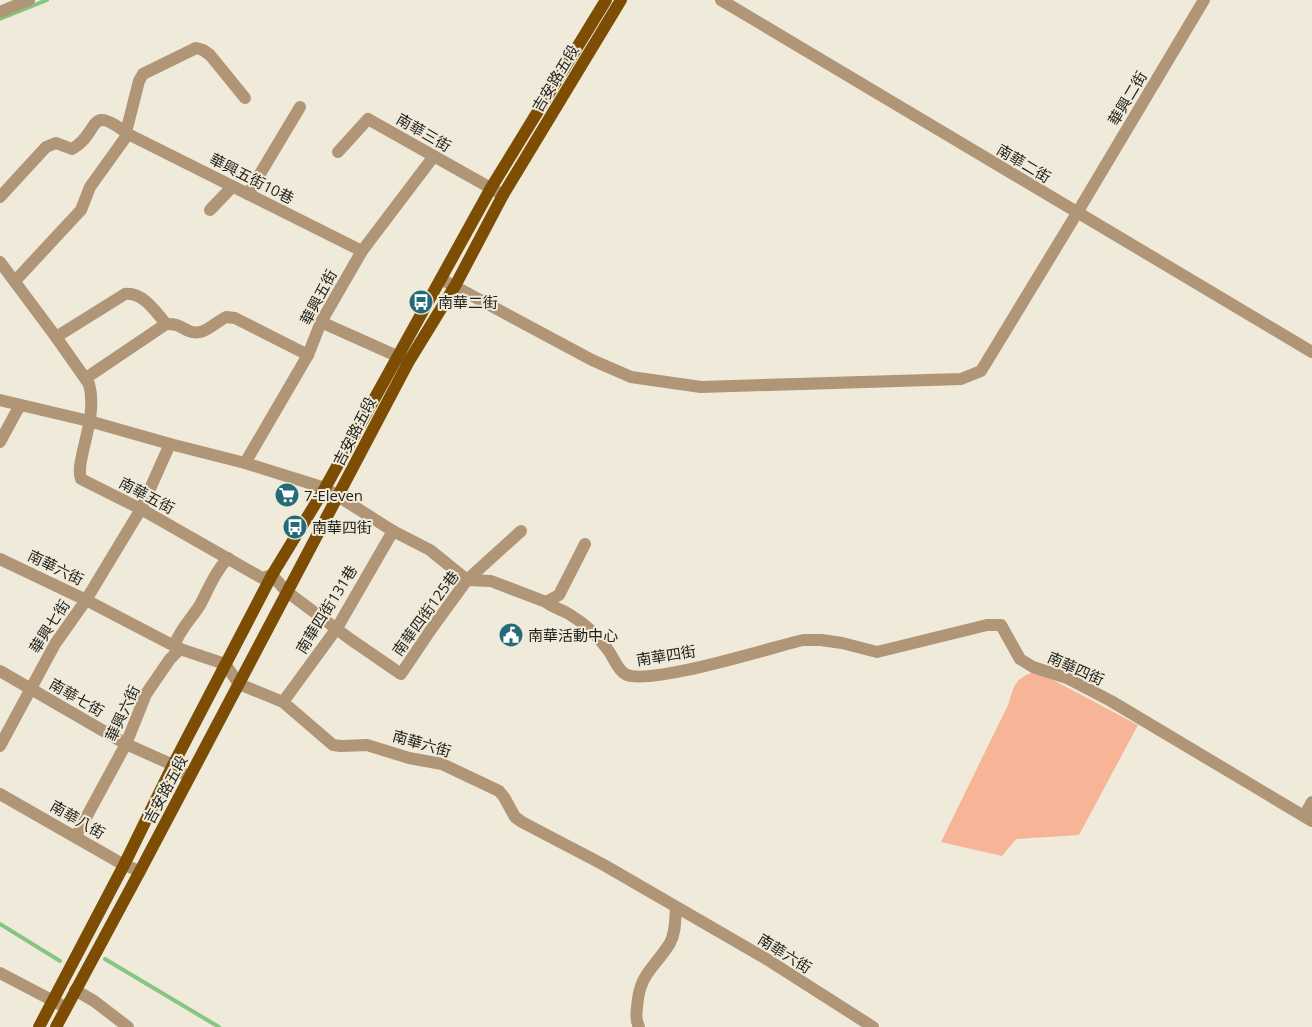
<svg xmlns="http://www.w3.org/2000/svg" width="1312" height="1027" font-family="'Open Sans','Noto Sans TC',sans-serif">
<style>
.green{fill:#f7b496}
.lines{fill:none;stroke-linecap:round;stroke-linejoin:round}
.stream{stroke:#87c680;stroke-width:4}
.minor{stroke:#b09577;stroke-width:12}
.major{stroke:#7c4d03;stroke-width:12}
.labels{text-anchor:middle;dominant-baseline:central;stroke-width:4;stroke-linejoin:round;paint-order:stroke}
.street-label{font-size:15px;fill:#211f1a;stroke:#efeada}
.poi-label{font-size:15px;fill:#211f1a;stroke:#efeada;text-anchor:start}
</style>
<rect width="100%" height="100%" fill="#efeada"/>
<path class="green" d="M1036,671l102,54 -59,110 -63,4 -14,17 -61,-14 67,-137c7,-21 6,-26 28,-34z"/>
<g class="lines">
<g class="stream">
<polyline points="0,19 47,0"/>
<polyline points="0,924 60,961"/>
<polyline points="105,959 219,1027"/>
</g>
<g class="minor">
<polyline points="721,0 1312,352"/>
<polyline points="0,12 29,0"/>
<polyline points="126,132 139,81 143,74 196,48 203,50 210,55 245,98"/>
<polyline points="338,152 368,119 503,195"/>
<polyline points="248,194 300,107"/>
<path d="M0,197l46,-50 10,-4 16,6c29,-16 14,-47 56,-15l234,117"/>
<polyline points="210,210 232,187"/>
<path d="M0,262l56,75 33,47c6,21 -1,46 -6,67 -2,10 -5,19 -2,28l60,30 121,69 10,-3 14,16 64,48 51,35 31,-46 35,-48 54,-49"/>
<polyline points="441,279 592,360 631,377 701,387 961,379 981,371 1077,213 1204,0"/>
<polyline points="15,281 81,210 90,187 128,134"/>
<polyline points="321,322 408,361"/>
<path d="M56,337l69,-43c18,-2 31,18 41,30 13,0 12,2 23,7 14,6 25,-8 37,-14l9,1 73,37"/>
<polyline points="86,378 166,324"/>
<path d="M0,400l89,21 81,23 75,19 80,25 68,43 37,19 37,30 24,1 55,21c7,6 15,7 23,12 15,9 29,22 39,36 6,8 9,19 17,24 22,13 147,-27 178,-34h18l21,3 35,9 110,-27h14l19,34 13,8 34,11 44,23 201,120"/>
<polyline points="0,442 20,405"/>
<polyline points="245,463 308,355 321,322 362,251 434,156"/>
<polyline points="0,559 86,600 180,649 225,664 239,684 283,702 333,745 341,746 367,745 409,758 442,764 499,791 504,797 515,817 522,822 604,865 768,960 873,1027"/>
<polyline points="546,602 559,595 585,544"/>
<polyline points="0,671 126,744 173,765 189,778"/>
<polyline points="283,702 337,628 393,531"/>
<polyline points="0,746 55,644 86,600 141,509 170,444"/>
<polyline points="0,794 124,865 140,871"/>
<polyline points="1304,816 1312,802"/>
<path d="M76,836l50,-92 20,-50 24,-35 10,-10 -5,-5c5,-15 17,-26 25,-39 9,-17 15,-33 28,-47"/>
<polyline points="0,973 65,1007"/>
<polyline points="75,990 94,1001 128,1027"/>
<path d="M639,1027c-3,-6 -3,-13 -2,-19 2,-35 17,-39 33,-65 6,-11 5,-24 6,-35"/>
</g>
<g class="major">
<polyline points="39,1027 124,865 173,765 272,575 325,488 491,188 606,0"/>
<polyline points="56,1027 140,871 409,361 455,286 503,195 621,0"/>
</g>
</g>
<defs>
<symbol id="bus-disc" viewBox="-11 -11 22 22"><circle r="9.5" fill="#246a79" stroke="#efeada"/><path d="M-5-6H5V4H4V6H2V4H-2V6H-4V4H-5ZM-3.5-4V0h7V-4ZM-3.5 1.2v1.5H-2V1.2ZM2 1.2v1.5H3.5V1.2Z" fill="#fff"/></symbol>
<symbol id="supermarket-disc" viewBox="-11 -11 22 22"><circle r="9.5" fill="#246a79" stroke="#efeada"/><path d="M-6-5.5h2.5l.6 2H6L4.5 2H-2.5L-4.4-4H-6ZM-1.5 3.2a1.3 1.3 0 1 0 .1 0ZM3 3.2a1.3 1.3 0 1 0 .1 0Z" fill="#fff"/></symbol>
<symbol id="civic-disc" viewBox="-11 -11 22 22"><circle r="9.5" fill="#246a79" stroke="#efeada"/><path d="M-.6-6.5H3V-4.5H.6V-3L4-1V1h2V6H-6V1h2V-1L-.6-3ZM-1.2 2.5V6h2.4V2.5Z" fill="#fff"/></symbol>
</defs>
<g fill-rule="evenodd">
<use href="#bus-disc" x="407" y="288" width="28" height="28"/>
<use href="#supermarket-disc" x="273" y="481" width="28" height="28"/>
<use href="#bus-disc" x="281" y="513" width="28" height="28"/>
<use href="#civic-disc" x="497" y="621" width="28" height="28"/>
</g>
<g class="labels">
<g class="street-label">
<text transform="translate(555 78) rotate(-59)">吉安路五段</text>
<text transform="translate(1127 98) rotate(-59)">華興二街</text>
<text transform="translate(424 132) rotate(30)">南華三街</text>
<text transform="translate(1024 163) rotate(31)">南華二街</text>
<text transform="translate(252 178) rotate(27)">華興五街10巷</text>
<text transform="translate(318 297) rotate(-62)">華興五街</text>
<text transform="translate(354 431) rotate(-63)">吉安路五段</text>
<text transform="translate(147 495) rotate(28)">南華五街</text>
<text transform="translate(56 567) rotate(26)">南華六街</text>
<text transform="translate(326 609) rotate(-58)">南華四街131巷</text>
<text transform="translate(425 613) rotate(-54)">南華四街125巷</text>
<text transform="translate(49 626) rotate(-57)">華興七街</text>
<text transform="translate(666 655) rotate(-9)">南華四街</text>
<text transform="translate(1076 668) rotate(24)">南華四街</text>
<text transform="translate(77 697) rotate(30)">南華七街</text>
<text transform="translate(122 713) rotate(-65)">華興六街</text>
<text transform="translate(422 743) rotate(16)">南華六街</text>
<text transform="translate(165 789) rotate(-62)">吉安路五段</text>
<text transform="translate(78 819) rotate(30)">南華八街</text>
<text transform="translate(785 953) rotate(32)">南華六街</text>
</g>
<g class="poi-label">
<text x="438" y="302">南華二街</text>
<text x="304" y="495">7-Eleven</text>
<text x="312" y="527">南華四街</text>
<text x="528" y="635">南華活動中心</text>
</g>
</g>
</svg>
